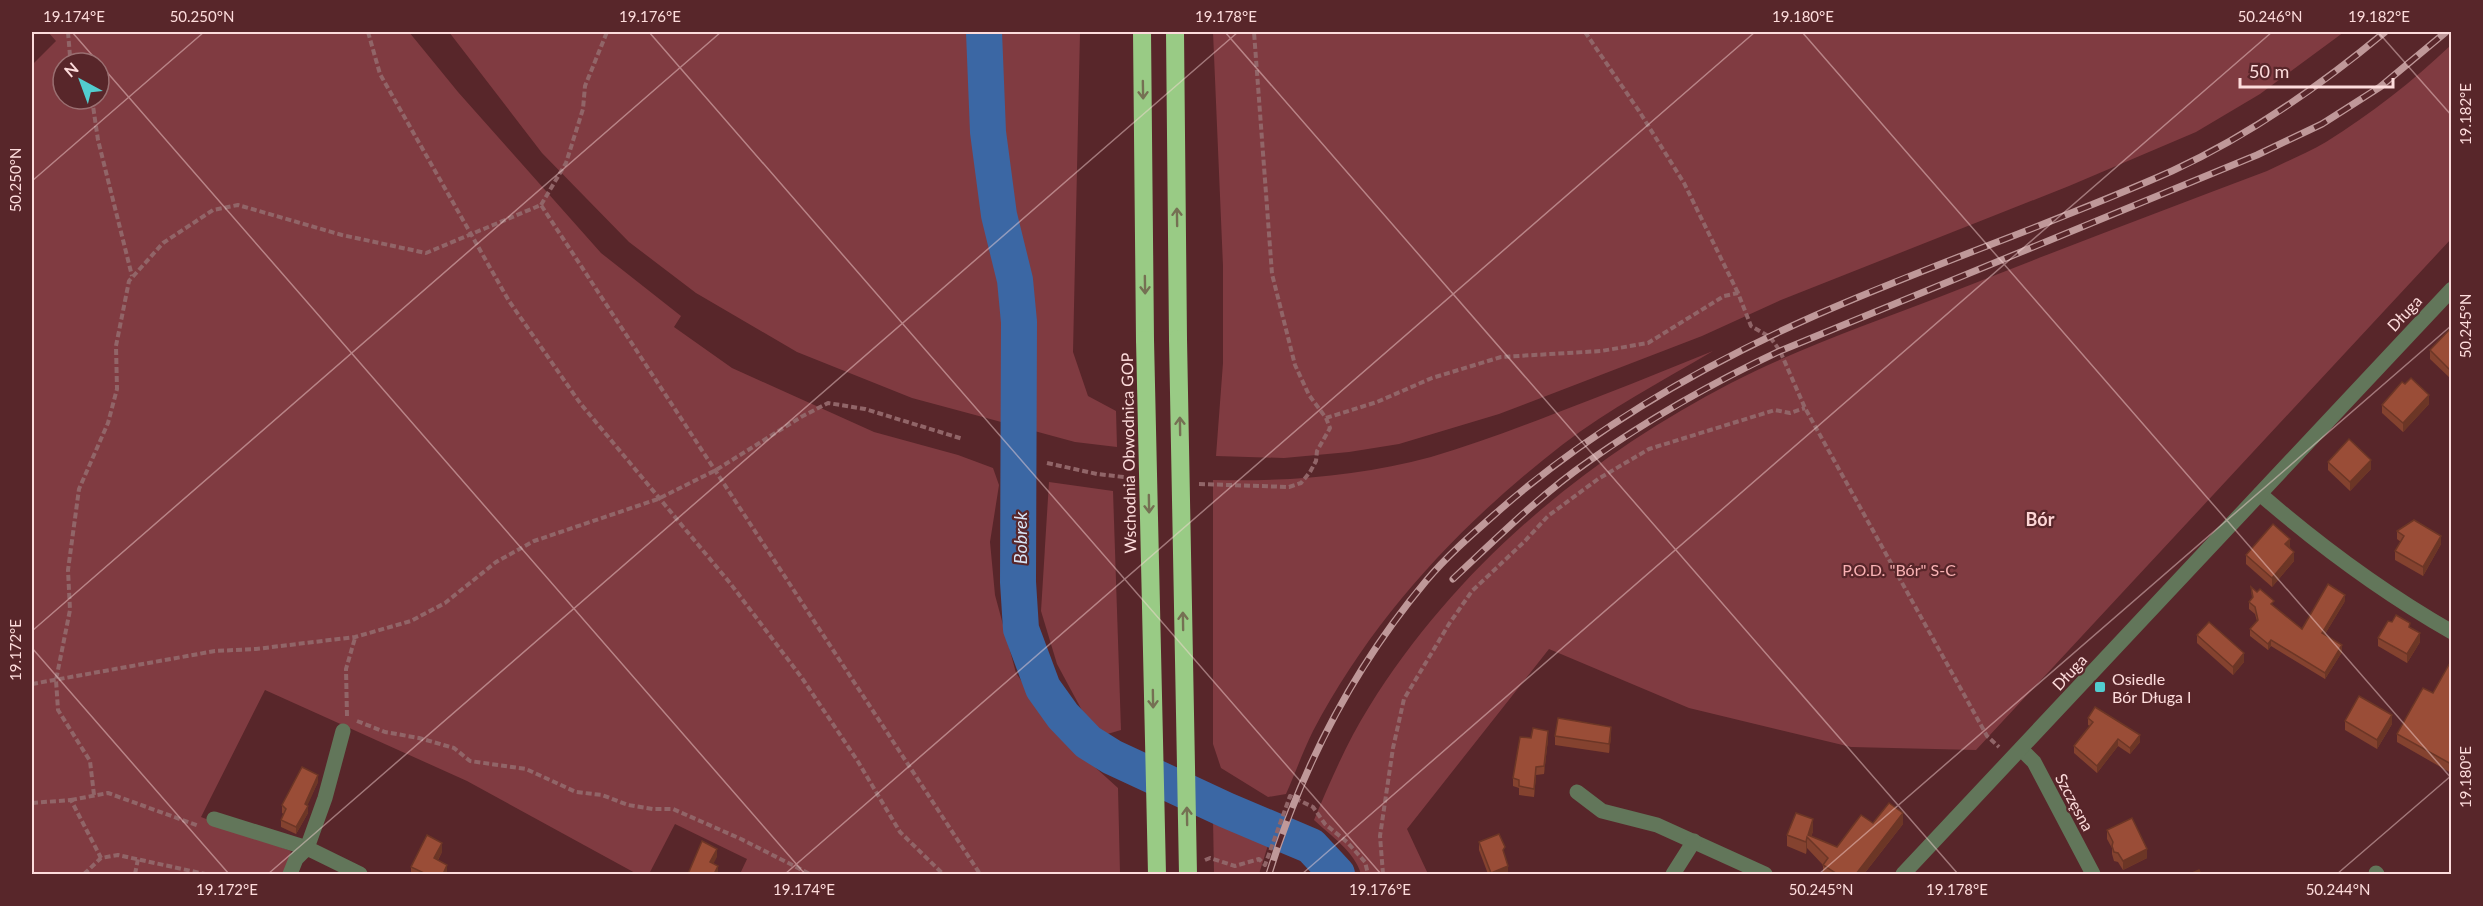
<svg xmlns="http://www.w3.org/2000/svg" width="2483" height="906" font-family="Lato,sans-serif">
<style>
.green{fill:#803b41;fill-rule:evenodd}
.lines{fill:none;stroke-linecap:round;stroke-linejoin:round}
.river{stroke:#3b67a4;stroke-width:36}
.path{stroke:#916568;stroke-width:4;stroke-dasharray:6 3;stroke-linecap:butt}
.minor{stroke:#62765a;stroke-width:15}
.highway{stroke:#99cb85;stroke-width:18}
.rail-casing{stroke:#bf9899;stroke-width:7}
.rail{stroke:#58262a;stroke-width:4.5;stroke-dasharray:14;stroke-linecap:butt}
.highway-bridge{stroke:#99cb85;stroke-width:18}
.wall{fill:#84422f}
.shaded-wall{fill:#6c3626}
.building{fill:#9a4d37;stroke:#6c3626;stroke-width:1.5}
.oneway{stroke:#757053}
.ticks{fill:none;stroke:#fddcdc;stroke-width:1.5;stroke-opacity:0.45}
.poi-dot{fill:#52cdcf;stroke:#58262a;stroke-width:2}
.labels{text-anchor:middle;dominant-baseline:central;stroke-width:4.5;stroke-linejoin:round;paint-order:stroke}
.street-label{font-size:16px;fill:#fddcdc;stroke:#58262a}
.park-label{font-size:16px;fill:#f9b2b4;stroke:#58262a}
.poi-label{font-size:16px;fill:#fddcdc;stroke:#58262a;text-anchor:start}
.neighbourhood-label{font-size:18px;font-weight:bold;fill:#fcd5d5;stroke:#58262a}
.water-label{font-size:18px;font-style:italic;fill:#d7e4f6;stroke:#58262a}
.neatline{fill:none;stroke:#fddcdc;stroke-width:2}
.ticks-label{font-size:15px;text-anchor:middle;fill:#fddcdc}
</style>
<rect width="100%" height="100%" fill="#58262a"/>
<g class="green">
<path d="M48,32h361l49,60 143,161 80,63 -7,11 58,41 142,64 84,23 35,13 6,17 -9,57 5,53 21,78 40,59 62,56 2,86h-380l7,-15 -72,-35 -26,50h-12l-170,-93 -202,-91 -64,127 90,34 -7,23h-252v-809l24,-24zM63,63h36v36h-36z"/>
<polygon points="449,32 1080,32 1073,352 1088,396 1116,411 1117,447 1075,442 912,398 797,352 696,293 629,242 542,153"/>
<polygon points="1213,32 2344,32 2260,94 2196,132 2069,186 1781,300 1702,336 1499,414 1399,444 1349,452 1284,458 1216,456 1223,363 1223,266"/>
<path d="M2451,45v194l-475,511 -125,-3 -162,-39 -140,-59 -142,180 21,45h-67c-6,-22 -31,-39 -47,-54 16,-38 33,-78 55,-113 87,-140 217,-249 362,-324 68,-35 141,-60 211,-87 108,-43 217,-84 325,-125 20,-10 40,-18 59,-29 45,-28 87,-61 125,-97z"/>
<path d="M1713,351c-51,30 -104,58 -151,94 -101,78 -189,172 -249,286 -10,20 -18,43 -27,63l-18,3 -47,-29 -8,-24v-264c73,2 147,-4 218,-23 41,-12 81,-27 120,-42 55,-21 108,-42 162,-64z"/>
<polygon points="1049,482 1113,491 1121,730 1104,735 1085,716 1057,664 1041,611"/>
<polygon points="1213,818 1269,842 1259,874 1214,874"/>
</g>
<g class="lines">
<polyline class="river" points="984,32 988,132 999,215 1015,280 1019,322 1018,582 1021,629 1043,688 1063,716 1088,742 1112,757 1226,810 1311,846 1337,874"/>
<g class="path">
<polyline points="68,32 70,56 76,63"/>
<polyline points="368,32 380,74 509,301 580,403 730,583 802,678 857,760 900,832 943,874"/>
<polyline points="1585,32 1639,111 1684,183 1738,293"/>
<polyline points="92,99 98,140 132,276"/>
<polyline points="541,205 566,163 583,109 585,86 607,32"/>
<polyline points="1326,418 1377,402 1432,378 1501,357 1601,351 1648,343 1724,296 1738,293 1751,326 1770,337 1780,351 1805,408 1987,736 1999,747"/>
<polyline points="1047,463 1097,474 1132,478"/>
<polyline points="1199,484 1289,487 1301,483 1310,472 1316,461 1317,451 1330,428 1326,418 1309,395 1295,365 1272,274 1254,32"/>
<polyline points="32,684 215,651 256,649 355,637 411,621 445,603 496,562 534,541 658,499 716,470 801,417 828,403 865,409 963,439"/>
<polyline points="347,716 346,669 355,638"/>
<polyline points="357,721 385,732 419,738 454,748 470,761 526,769 576,792 602,795 628,805 653,809 673,809 741,839 810,874"/>
<polyline points="94,795 90,761 58,710 56,680 70,610 68,570 79,489 108,423 117,389 116,346 129,281 163,243 213,210 238,205 342,235 426,253 541,205 980,874"/>
<polyline points="71,800 108,793 199,826"/>
<polyline points="32,803 71,800 101,858"/>
<polyline points="1205,860 1210,858 1235,866 1259,859 1265,865 1290,796 1313,807 1325,824 1347,842 1365,862 1368,874"/>
<polyline points="84,874 101,858 118,855 205,874"/>
<polyline points="135,874 138,859"/>
<polyline points="1383,874 1380,836 1393,748 1404,699 1449,624 1472,591 1524,542 1548,516 1598,479 1649,449 1775,410 1790,413 1805,408"/>
</g>
<g class="minor">
<path d="M2260,494c60,52 122,98 192,138"/>
<polyline points="2021,749 2034,762 2093,874"/>
<polyline points="1577,792 1602,811 1657,825 1765,874"/>
<polyline points="214,819 307,848 325,798 343,731"/>
<polyline points="2376,873 2377,874"/>
<polyline points="290,874 296,859 307,848 360,874"/>
<polyline points="1673,874 1694,841"/>
<polyline points="1903,874 2452,289"/>
</g>
<g class="highway">
<polyline points="1142,32 1145,340"/>
<polyline points="1175,32 1178,339"/>
</g>
<defs>
<g id="rail">
<path d="M1453,579c44,-41 87,-84 136,-118 60,-42 125,-79 191,-110l477,-196 65,-31 58,-37 66,-55"/>
<path d="M1269,874c33,-107 85,-207 157,-293 20,-24 44,-45 68,-66 94,-84 205,-148 320,-199 118,-52 241,-93 358,-145 78,-36 148,-85 213,-139"/>
</g>
</defs>
<use href="#rail" class="rail-casing"/>
<use href="#rail" class="rail"/>
<g class="highway-bridge">
<polyline points="1178,339 1188,874"/>
<polyline points="1145,340 1157,874"/>
</g>
</g>
<g class="wall">
<polygon points="2451,328 2451,379 2430,359 2430,350"/>
<polygon points="2429,404 2403,432 2382,413 2382,405"/>
<polygon points="2328,462 2371,469 2350,491 2328,470"/>
<polygon points="2397,531 2441,544 2423,576 2395,560 2395,551 2401,542 2397,539"/>
<polygon points="2290,547 2294,561 2272,587 2246,564 2246,555"/>
<polygon points="2251,587 2302,629 2345,601 2325,634 2342,652 2325,679 2271,646 2268,650 2250,636 2250,629 2257,621 2255,614 2249,609 2249,602 2252,598"/>
<polygon points="2409,627 2420,642 2407,663 2378,646 2378,638"/>
<polygon points="2197,635 2244,662 2233,675 2197,643"/>
<polygon points="2451,661 2451,773 2397,742 2397,734 2433,693"/>
<polygon points="2088,718 2140,742 2130,754 2118,746 2097,773 2074,753 2074,746 2090,726 2088,725"/>
<polygon points="2345,721 2392,724 2377,749 2345,730"/>
<polygon points="1555,736 1611,736 1609,753 1555,745"/>
<polygon points="1531,738 1548,739 1544,774 1536,775 1534,797 1519,795 1519,788 1513,786 1513,778"/>
<polygon points="318,782 307,805 308,813 296,834 281,827 281,820 284,814 282,813 282,805"/>
<polygon points="1873,823 1903,824 1864,874 1823,874 1823,865 1807,848 1806,854 1787,846 1787,835 1813,831 1811,837 1837,847"/>
<polygon points="2107,830 2147,858 2123,870 2118,862 2114,861 2112,854 2112,848 2107,839"/>
<polygon points="1479,842 1505,856 1508,874 1488,874 1479,850"/>
<polygon points="442,852 438,860 447,873 446,874 411,874 411,867"/>
</g>
<g class="shaded-wall">
<polygon points="2429,395 2429,404 2403,432 2403,423"/>
<polygon points="2371,460 2371,469 2350,491 2350,482"/>
<polygon points="2441,536 2441,544 2423,576 2423,567"/>
<polygon points="2290,539 2290,547 2285,553 2285,544"/>
<polygon points="2294,552 2294,561 2272,587 2272,578"/>
<polygon points="2345,595 2345,601 2322,639 2322,633"/>
<polygon points="2420,633 2420,642 2407,663 2407,654"/>
<polygon points="2271,640 2271,646 2268,650 2268,644"/>
<polygon points="2342,645 2342,652 2325,679 2325,673"/>
<polygon points="2244,653 2244,662 2233,675 2233,667"/>
<polygon points="2392,715 2392,724 2377,749 2377,740"/>
<polygon points="1611,727 1611,736 1609,753 1609,744"/>
<polygon points="1548,731 1548,739 1544,774 1544,766"/>
<polygon points="2140,735 2140,742 2130,754 2130,748"/>
<polygon points="2118,739 2118,746 2097,773 2097,766"/>
<polygon points="1536,767 1536,775 1534,797 1534,789"/>
<polygon points="318,775 318,782 305,811 305,804"/>
<polygon points="308,806 308,813 296,834 296,827"/>
<polygon points="1903,813 1903,824 1864,874 1856,874"/>
<polygon points="1813,819 1813,831 1810,840 1808,835"/>
<polygon points="1807,837 1807,848 1806,854 1806,842"/>
<polygon points="442,843 442,852 434,867 434,858"/>
<polygon points="717,849 717,857 710,870 710,862"/>
<polygon points="2147,849 2147,858 2123,870 2123,861"/>
<polygon points="447,865 447,873 446,874 443,874"/>
<polygon points="718,866 718,874 714,874"/>
<polygon points="1508,866 1508,874 1491,874 1491,873"/>
</g>
<g class="building">
<polygon points="2451,328 2451,371 2430,350"/>
<polygon points="2411,378 2429,395 2403,423 2382,405 2402,382 2405,384"/>
<polygon points="2349,439 2371,460 2350,482 2328,462"/>
<polygon points="2414,520 2441,536 2423,567 2395,551 2404,536 2397,531"/>
<polygon points="2273,524 2290,539 2285,544 2294,552 2272,578 2246,555"/>
<polygon points="2328,584 2345,595 2322,633 2342,645 2325,673 2271,640 2268,644 2250,629 2258,620 2255,607 2249,602 2253,597 2251,587 2257,592 2260,589 2274,601 2271,604 2302,629"/>
<polygon points="2396,615 2410,623 2409,627 2420,633 2407,654 2378,638 2388,621 2392,622"/>
<polygon points="2209,622 2244,653 2233,667 2197,635"/>
<polygon points="2451,661 2451,764 2397,734 2423,688 2433,693"/>
<polygon points="2359,696 2392,715 2377,740 2345,721"/>
<polygon points="2095,707 2140,735 2130,748 2118,739 2097,766 2074,746 2093,722 2088,718"/>
<polygon points="1558,718 1611,727 1609,744 1555,736"/>
<polygon points="1533,728 1548,731 1544,766 1536,767 1534,789 1519,786 1519,780 1513,778 1520,737 1531,738"/>
<polygon points="302,767 318,775 305,804 308,806 296,827 281,820 286,809 282,805"/>
<polygon points="1889,803 1903,813 1856,874 1837,874 1823,865 1828,858 1807,837 1806,842 1787,835 1796,813 1813,819 1808,835 1837,847 1861,815 1873,823"/>
<polygon points="2132,818 2147,849 2123,861 2118,853 2114,852 2112,846 2113,842 2107,830"/>
<polygon points="1499,834 1505,847 1503,850 1508,866 1491,873 1479,842"/>
<polygon points="427,835 442,843 434,858 447,865 443,874 426,874 411,867"/>
<polygon points="702,841 717,849 710,862 718,866 714,874 688,874"/>
<polygon points="2199,870 2201,874 2190,874"/>
</g>
<defs><path id="oneway-shaft" d="M-6 0H5M1.5-3L5.5 0L1.5 3" fill="none" stroke-width="1.6" stroke-linecap="round" stroke-linejoin="round" transform="scale(1.5)"/></defs>
<g class="oneway">
<use href="#oneway-shaft" transform="translate(1143 90) rotate(89)"/>
<use href="#oneway-shaft" transform="translate(1177 217) rotate(-91)"/>
<use href="#oneway-shaft" transform="translate(1145 285) rotate(89)"/>
<use href="#oneway-shaft" transform="translate(1180 426) rotate(-91)"/>
<use href="#oneway-shaft" transform="translate(1149 504) rotate(89)"/>
<use href="#oneway-shaft" transform="translate(1183 621) rotate(-91)"/>
<use href="#oneway-shaft" transform="translate(1153 699) rotate(89)"/>
<use href="#oneway-shaft" transform="translate(1187 816) rotate(-91)"/>
</g>
<path class="ticks" d="M72,32l733,842M649,32l732,842M1225,32l733,842M1802,32l650,747M2378,32l74,84M32,181l172,-149M32,631l689,-599M32,648l197,226M268,874l970,-842M785,874l970,-842M1302,874l970,-842M1819,874l633,-549M2337,874l115,-99"/>
<rect class="poi-dot" x="2094" y="681" width="12" height="12" rx="3"/>
<g class="labels">
<g class="street-label">
<text transform="translate(2404 313) rotate(-47)">Długa</text>
<text transform="translate(1128 453) rotate(-91)">Wschodnia Obwodnica GOP</text>
<text transform="translate(2069 672) rotate(-47)">Długa</text>
<text transform="translate(2075 802) rotate(62)">Szczęsna</text>
</g>
<g class="park-label">
<text x="1899" y="569">P.O.D. "Bór" S-C</text>
</g>
<g class="poi-label">
<text x="2112" y="678">Osiedle<tspan x="2112" dy="18">Bór Długa I</tspan></text>
</g>
<g class="neighbourhood-label">
<text x="2040" y="519">Bór</text>
</g>
<g class="water-label">
<text transform="translate(1020 538) rotate(-90)">Bobrek</text>
</g>
</g>
<rect width="2483" height="906" fill="none" stroke="#58262a" stroke-width="66"/>
<g transform="translate(81 81) rotate(319)"><circle r="28" fill="#58262a" stroke="#9a6f71" stroke-width="1.5"/>
<path d="M0-4.5L10 22L0 15L-10 22Z" fill="#52cdcf"/>
<text y="-9" font-size="16" font-weight="bold" text-anchor="middle" fill="#fddcdc">N</text>
</g>
<path d="M2240 78v9h153v-9" fill="none" stroke="#fddcdc" stroke-width="3"/>
<text x="2249" y="78" font-size="18" fill="#fddcdc" stroke="#58262a" stroke-width="4.5" paint-order="stroke">50 m</text>
<rect x="33" y="33" width="2417" height="840" class="neatline"/>
<g class="ticks-label">
<text x="74" y="22">19.174°E</text>
<text x="202" y="22">50.250°N</text>
<text x="650" y="22">19.176°E</text>
<text x="1226" y="22">19.178°E</text>
<text x="1803" y="22">19.180°E</text>
<text x="2270" y="22">50.246°N</text>
<text x="2379" y="22">19.182°E</text>
<text transform="translate(2466 114) rotate(-90)" y="5">19.182°E</text>
<text transform="translate(16 180) rotate(-90)" y="5">50.250°N</text>
<text transform="translate(2466 326) rotate(-90)" y="5">50.245°N</text>
<text transform="translate(16 650) rotate(-90)" y="5">19.172°E</text>
<text transform="translate(2466 777) rotate(-90)" y="5">19.180°E</text>
<text x="227" y="895">19.172°E</text>
<text x="804" y="895">19.174°E</text>
<text x="1380" y="895">19.176°E</text>
<text x="1821" y="895">50.245°N</text>
<text x="1957" y="895">19.178°E</text>
<text x="2338" y="895">50.244°N</text>
</g>
</svg>
